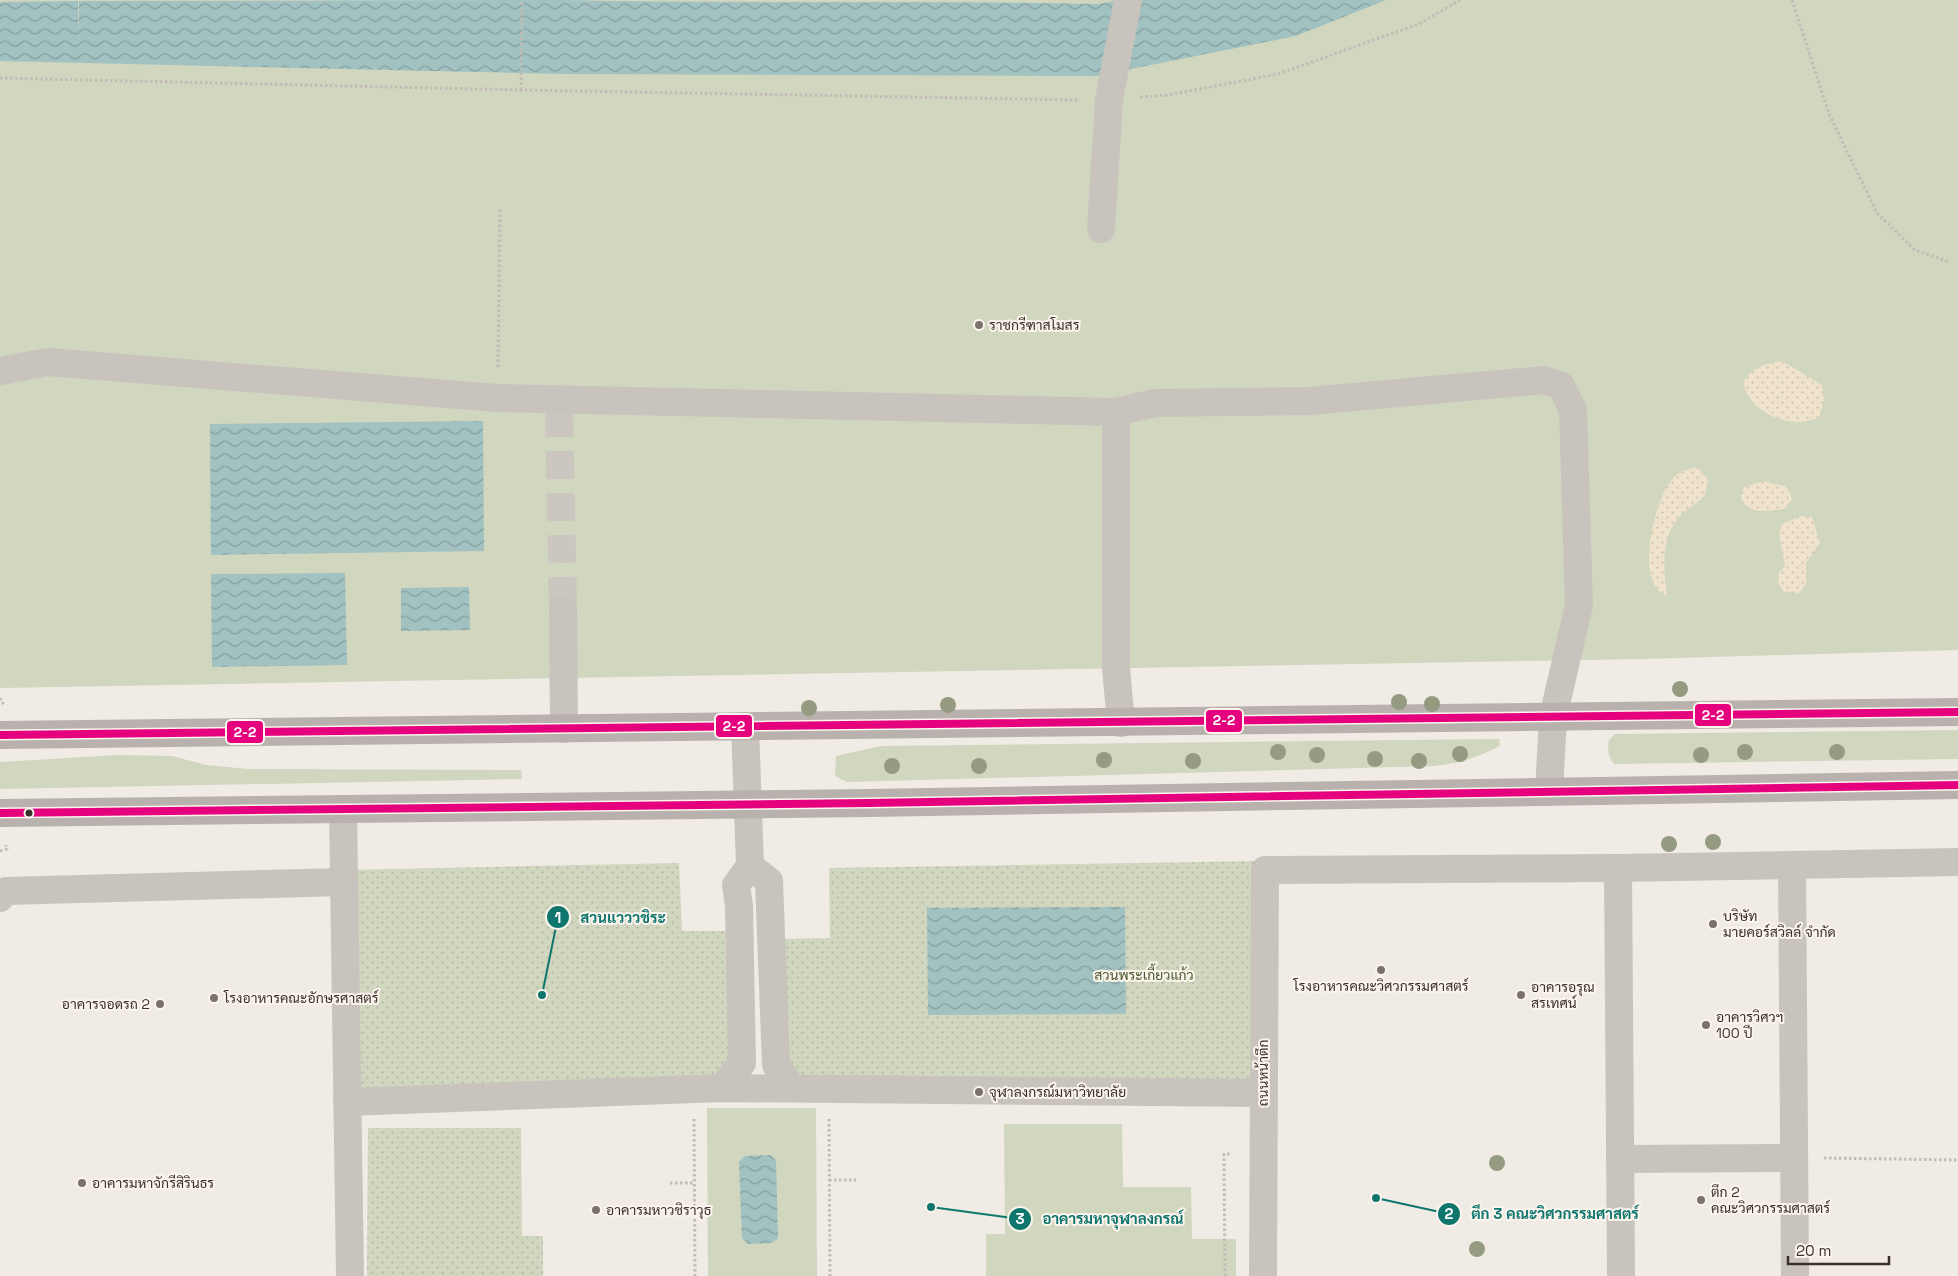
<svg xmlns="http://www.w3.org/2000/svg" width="1958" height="1276" font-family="'Space Grotesk',Sarabun,sans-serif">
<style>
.grass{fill:#d1d6bf}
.sand{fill:url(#sand-dots)}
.garden{fill:url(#garden-dots)}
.water{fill:url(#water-waves)}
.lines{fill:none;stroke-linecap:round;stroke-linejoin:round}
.minor-tunnel{stroke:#ccc6c0;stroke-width:28;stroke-dasharray:28 14;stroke-linecap:butt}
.path{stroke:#c2bbb6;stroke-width:3;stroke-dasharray:2.5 2.5;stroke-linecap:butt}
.minor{stroke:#c9c3be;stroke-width:28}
.major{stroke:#b8b1ad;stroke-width:28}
.bus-1-casing{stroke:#fbf5ee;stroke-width:11}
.bus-1{stroke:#e5007d;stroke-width:8}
.tree{fill:#959b80}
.poi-dot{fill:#7a716c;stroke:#fbf5ee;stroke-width:2}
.bus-dot{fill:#3b302b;stroke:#fbf5ee;stroke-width:2}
.labels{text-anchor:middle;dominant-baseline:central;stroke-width:4;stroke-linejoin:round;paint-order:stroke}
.poi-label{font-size:14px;fill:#3b302b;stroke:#fbf5ee;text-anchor:start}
.park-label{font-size:14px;fill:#4a5a2e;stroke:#fbf5ee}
.street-label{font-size:14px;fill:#3b302b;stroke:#fbf5ee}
.leader{fill:none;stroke:#0f766e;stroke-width:2}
.callout-dot{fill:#0f766e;stroke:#fbf5ee;stroke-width:2}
.mark-label{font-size:15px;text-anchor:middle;font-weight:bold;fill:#fff}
.callout-label{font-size:15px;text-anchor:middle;font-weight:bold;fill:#0f766e;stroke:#fbf5ee;stroke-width:4;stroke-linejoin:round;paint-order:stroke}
.line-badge{stroke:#fbf5ee;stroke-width:2}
.badge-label{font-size:14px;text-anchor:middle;font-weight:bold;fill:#fff}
</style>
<defs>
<pattern id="sand-dots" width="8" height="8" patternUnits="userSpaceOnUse" patternTransform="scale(1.25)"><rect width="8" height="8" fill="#efe3cc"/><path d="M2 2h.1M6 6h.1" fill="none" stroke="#cec3af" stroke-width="1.8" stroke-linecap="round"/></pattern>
<pattern id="garden-dots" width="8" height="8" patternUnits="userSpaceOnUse" patternTransform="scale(1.25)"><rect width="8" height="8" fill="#d1d6bf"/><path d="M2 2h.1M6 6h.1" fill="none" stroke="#b4b8a4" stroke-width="1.8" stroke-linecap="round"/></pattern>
<pattern id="water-waves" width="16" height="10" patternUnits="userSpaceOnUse" patternTransform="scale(1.25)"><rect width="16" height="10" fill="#a1c2c1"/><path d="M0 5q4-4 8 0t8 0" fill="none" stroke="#849e9d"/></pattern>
</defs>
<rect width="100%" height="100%" fill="#f0ebe5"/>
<g class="grass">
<polygon points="0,0 1958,0 1958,650 1642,659 0,688"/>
<path d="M1958,730v29l-344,5c-6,-8 -7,-14 -5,-24l6,-6z"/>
<path d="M1499,739l1,7c-22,11 -42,18 -67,20l-586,16 -12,-6 1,-20 45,-10z"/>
<polygon points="118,755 172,756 206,765 248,769 521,770 522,779 0,789 0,762"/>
<polygon points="707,1108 816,1108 817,1276 708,1276"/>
<polygon points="1004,1124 1122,1124 1123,1187 1191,1187 1192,1239 1236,1239 1236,1276 986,1276 986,1234 1005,1234"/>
</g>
<g class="sand">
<path d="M1782,361l40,24 2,15 -5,18c-7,1 -16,5 -23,4 -24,-2 -47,-15 -53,-39 9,-16 22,-19 39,-22z"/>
<path d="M1697,467l11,12 -3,16c-6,7 -14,11 -21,17 -24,21 -21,56 -17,84 -3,-2 -8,-4 -10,-7 -18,-23 -2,-93 18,-113 5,-5 16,-7 22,-9z"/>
<path d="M1764,481l23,6 5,12 -8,10c-17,2 -35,7 -43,-11l3,-11z"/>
<polygon points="1801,516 1812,517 1820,543 1806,563 1806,584 1799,593 1784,592 1778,583 1779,573 1785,566 1779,534 1782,524"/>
</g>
<g class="garden">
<polygon points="1258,861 1254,1089 793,1082 783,1065 780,939 830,938 829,868"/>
<polygon points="679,863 682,931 734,931 733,1059 707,1082 353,1092 347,870"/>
<polygon points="368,1128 521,1128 522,1236 543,1236 543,1276 367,1276"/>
</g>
<g class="water">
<path d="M561,0c179,4 358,0 537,4l20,-4h268l-90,36 -200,40 -534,-2 -562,-13v-59l78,-1v41l1,-41z"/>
<polygon points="483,421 484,551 211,555 210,424"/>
<polygon points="345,573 347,665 212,667 211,574"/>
<polygon points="469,587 470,630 401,631 401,588"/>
<polygon points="1125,907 1126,1014 928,1015 927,908"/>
<polygon points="770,1155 776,1160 778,1238 772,1243 748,1244 742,1238 739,1162 745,1156"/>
</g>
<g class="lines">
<polyline class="minor-tunnel" points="559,409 563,609"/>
<g class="path">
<polyline points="1792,0 1829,114 1877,213 1915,250 1949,262"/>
<polyline points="0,78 521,90 1079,100"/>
<polyline points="521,90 522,0"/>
<polyline points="1140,97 1168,95 1278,74 1419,24 1460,0"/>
<polyline points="498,367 500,208"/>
<polyline points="0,698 3,703 1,704"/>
<polyline points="0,851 7,849 6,845"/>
<polyline points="694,1119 695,1276"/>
<polyline points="829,1119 830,1276"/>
<polyline points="1824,1158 1958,1160"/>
<polyline points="829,1180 856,1180"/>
<polyline points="670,1183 694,1183"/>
<polyline points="1225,1276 1224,1154 1232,1154"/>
</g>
<g class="minor">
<polyline points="1101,229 1109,100 1128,0"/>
<polyline points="0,371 48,362 497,398 1116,412 1155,403 1309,401 1544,380 1561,386 1573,410 1579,605 1553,717 1549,792"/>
<polyline points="1116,412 1116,668 1121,723"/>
<polyline points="563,609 564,729"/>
<polyline points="343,809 350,1276"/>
<polyline points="1792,865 1795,1276"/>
<polyline points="750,866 769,881 776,1065 792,1088"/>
<polyline points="1618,868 1621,1276"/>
<polyline points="0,898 6,891 343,882"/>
<polyline points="722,1088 742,1063 739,906 736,885 750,866 745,726"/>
<polyline points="347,1102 722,1088 1262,1093"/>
<polyline points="1620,1159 1794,1158"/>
<polyline points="1263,1276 1265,870 1618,868 1958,862"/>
</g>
<g class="major">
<polyline points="0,735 1958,712"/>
<polyline points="0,813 869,803 1958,785"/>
</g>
<defs>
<g id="bus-1">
<polyline points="0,735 1958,712"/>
<polyline points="0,813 869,803 1958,785"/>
</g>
</defs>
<use href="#bus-1" class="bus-1-casing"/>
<use href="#bus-1" class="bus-1"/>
</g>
<g class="tree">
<circle cx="1680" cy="689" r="8"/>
<circle cx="1399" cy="702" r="8"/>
<circle cx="1432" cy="704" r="8"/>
<circle cx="948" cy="705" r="8"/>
<circle cx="809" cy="708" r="8"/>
<circle cx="1278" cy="752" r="8"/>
<circle cx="1745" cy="752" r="8"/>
<circle cx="1837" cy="752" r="8"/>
<circle cx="1460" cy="754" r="8"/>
<circle cx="1317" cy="755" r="8"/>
<circle cx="1701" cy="755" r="8"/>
<circle cx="1375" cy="759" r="8"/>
<circle cx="1104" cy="760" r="8"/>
<circle cx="1193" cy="761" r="8"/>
<circle cx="1419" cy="761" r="8"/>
<circle cx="892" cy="766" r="8"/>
<circle cx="979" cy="766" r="8"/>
<circle cx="1713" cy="842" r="8"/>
<circle cx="1669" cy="844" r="8"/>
<circle cx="1497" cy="1163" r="8"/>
<circle cx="1477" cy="1249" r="8"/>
</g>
<g class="poi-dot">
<circle cx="979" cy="325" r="5"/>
<circle cx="1713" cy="924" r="5"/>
<circle cx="1381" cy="970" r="5"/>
<circle cx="1521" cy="995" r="5"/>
<circle cx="214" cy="998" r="5"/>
<circle cx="160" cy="1004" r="5"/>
<circle cx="1706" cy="1025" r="5"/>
<circle cx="979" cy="1092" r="5"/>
<circle cx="82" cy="1183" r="5"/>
<circle cx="1701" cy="1200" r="5"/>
<circle cx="596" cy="1210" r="5"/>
</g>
<circle class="bus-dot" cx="29" cy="813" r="4.5"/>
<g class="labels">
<g class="poi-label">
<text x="989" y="325">ราชกรีฑาสโมสร</text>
<text x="1723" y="916">บริษัท<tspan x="1723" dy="16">มายคอร์สวิลล์ จำกัด</tspan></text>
<text x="1381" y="986" text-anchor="middle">โรงอาหารคณะวิศวกรรมศาสตร์</text>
<text x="1531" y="987">อาคารอรุณ<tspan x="1531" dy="16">สรเทศน์</tspan></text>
<text x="224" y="998">โรงอาหารคณะอักษรศาสตร์</text>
<text x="150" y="1004" text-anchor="end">อาคารจอดรถ 2</text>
<text x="1716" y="1017">อาคารวิศวฯ<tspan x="1716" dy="16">100 ปี</tspan></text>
<text x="989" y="1092">จุฬาลงกรณ์มหาวิทยาลัย</text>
<text x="92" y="1183">อาคารมหาจักรีสิรินธร</text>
<text x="1711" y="1192">ตึก 2<tspan x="1711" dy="16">คณะวิศวกรรมศาสตร์</tspan></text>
<text x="606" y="1210">อาคารมหาวชิราวุธ</text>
</g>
<g class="park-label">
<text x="1144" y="975">สวนพระเกี้ยวแก้ว</text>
</g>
<g class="street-label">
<text transform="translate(1263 1073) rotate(-90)">ถนนหน้าตึก</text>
</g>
</g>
<path class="leader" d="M542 995L558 917M1376 1198L1449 1214M931 1207L1020 1219"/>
<g class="callout-dot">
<circle cx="542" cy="995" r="5"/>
<circle cx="1376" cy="1198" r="5"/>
<circle cx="931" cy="1207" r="5"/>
<circle cx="558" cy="917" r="12"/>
<circle cx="1449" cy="1214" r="12"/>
<circle cx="1020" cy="1219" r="12"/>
</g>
<g class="mark-label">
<text x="558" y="923">1</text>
<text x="1449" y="1219">2</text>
<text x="1020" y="1224">3</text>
</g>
<g class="callout-label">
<text x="623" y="923">สวนแวววชิระ</text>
<text x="1555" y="1219">ตึก 3 คณะวิศวกรรมศาสตร์</text>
<text x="1113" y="1224">อาคารมหาจุฬาลงกรณ์</text>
</g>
<g class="line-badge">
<rect x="1694" y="703" width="38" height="24" rx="5" fill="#e5007d"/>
<rect x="1205" y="709" width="38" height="24" rx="5" fill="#e5007d"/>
<rect x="715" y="714" width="38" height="24" rx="5" fill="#e5007d"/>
<rect x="226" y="720" width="38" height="24" rx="5" fill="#e5007d"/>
</g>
<g class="badge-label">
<text x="1713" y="720">2-2</text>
<text x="1224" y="725">2-2</text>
<text x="734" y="731">2-2</text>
<text x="245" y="737">2-2</text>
</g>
<path d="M1788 1256v8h101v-8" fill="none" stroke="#3b302b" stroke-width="2.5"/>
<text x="1796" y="1256" font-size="15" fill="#3b302b" stroke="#fbf5ee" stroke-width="4" paint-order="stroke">20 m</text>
</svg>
